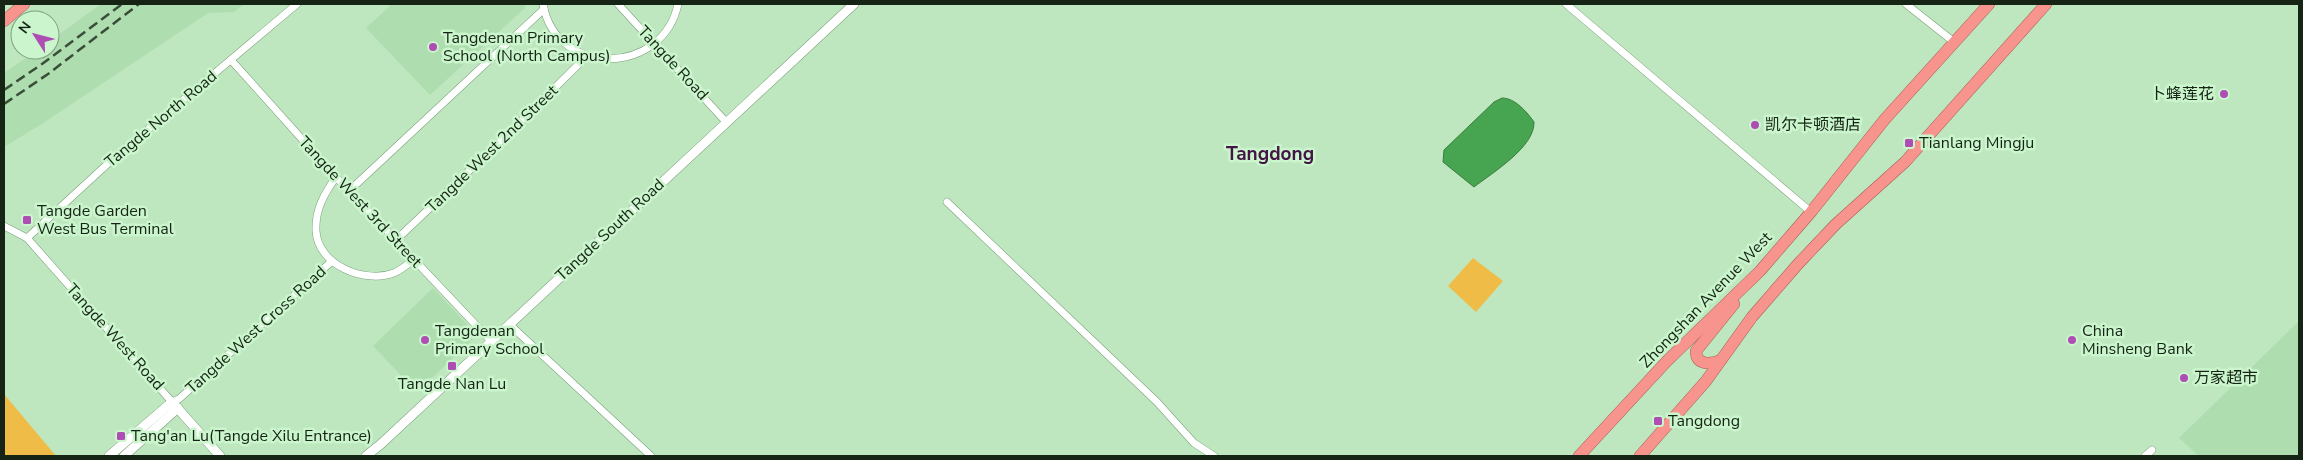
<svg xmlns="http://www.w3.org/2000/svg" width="2303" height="460" font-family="'Nunito Sans','Noto Sans SC',sans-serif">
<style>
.built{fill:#aeddaf}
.green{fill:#efbd47}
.water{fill:#47a450;stroke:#387e3e}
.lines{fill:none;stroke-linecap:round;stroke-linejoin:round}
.minor-casing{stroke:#7aa07b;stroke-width:8}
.tertiary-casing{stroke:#7aa07b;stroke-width:10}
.trunk-casing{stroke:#a85c51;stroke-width:12}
.minor{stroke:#fff;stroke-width:7}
.tertiary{stroke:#fff;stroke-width:9}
.trunk{stroke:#f8948e;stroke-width:11}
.rail{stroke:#394d39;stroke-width:2.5;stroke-dasharray:10 5;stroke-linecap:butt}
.poi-dot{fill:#ae4db4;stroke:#cbf5cc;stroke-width:2}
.labels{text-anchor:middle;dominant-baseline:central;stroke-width:5;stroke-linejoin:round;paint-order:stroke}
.poi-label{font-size:16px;fill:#152415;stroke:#cbf5cc;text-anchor:start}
.street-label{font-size:16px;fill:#152415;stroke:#cbf5cc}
.quarter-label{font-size:19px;font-weight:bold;fill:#431446;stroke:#cbf5cc}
</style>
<rect width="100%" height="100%" fill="#bee7bf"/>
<g class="built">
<polygon points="101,4 244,4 234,12 208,13 40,125 4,147 4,73 38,50 50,50 50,41"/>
<polygon points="392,4 525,4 525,8 430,95 366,28"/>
<polygon points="433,288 477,335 417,392 373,346"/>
<polygon points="2299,321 2299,456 2199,456 2179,438"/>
</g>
<g class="green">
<polygon points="1473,258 1503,281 1476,312 1448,286"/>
<polygon points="4,394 56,456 4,456"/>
</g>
<path class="water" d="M1502,98c13,0 25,14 32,24 1,25 -42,51 -60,65l-31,-25 1,-12 50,-48z"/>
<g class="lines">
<defs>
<g id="minor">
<path d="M543,4c13,74 120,72 135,0"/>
<polyline points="618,4 727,123"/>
<polyline points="1566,4 1811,212"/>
<polyline points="1906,4 1954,42"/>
<polyline points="231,60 336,177 491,341"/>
<path d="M336,177c-12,17 -21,33 -20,54 2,34 48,53 78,42 7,-3 13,-8 19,-13"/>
<polyline points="349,191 544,9"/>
<polyline points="947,202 1157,402 1194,443 1214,456"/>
<polyline points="4,226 27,238 172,402 179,399 332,261"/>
<polyline points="27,238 114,158 297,4"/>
<polyline points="395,241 512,130 587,56"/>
<polyline points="509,324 651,456"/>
<polyline points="2145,456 2152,450"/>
</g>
<g id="tertiary">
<polyline points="109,456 172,402 220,456"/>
<polyline points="124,456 178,408"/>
<polyline points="366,456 381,444 854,4"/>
</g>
<g id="trunk">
<polyline points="4,21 24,4"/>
<path d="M1721,360c-11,5 -25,5 -25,-9l38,-47"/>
<polyline points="1579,456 1666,362 1760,271 1811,212 1885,119 1989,4"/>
<polyline points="1640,456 1706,381 1752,317 1798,264 1836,224 1905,162 2046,4"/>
</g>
</defs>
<use href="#minor" class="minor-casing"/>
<use href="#tertiary" class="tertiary-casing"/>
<use href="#trunk" class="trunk-casing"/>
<use href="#minor" class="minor"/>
<use href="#tertiary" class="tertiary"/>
<use href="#trunk" class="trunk"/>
<g class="rail">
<polyline points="4,90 42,64 122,4"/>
<polyline points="4,104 48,74 139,4"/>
</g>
</g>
<g class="poi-dot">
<circle cx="433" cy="47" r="5"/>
<circle cx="2224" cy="94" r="5"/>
<circle cx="1755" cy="125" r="5"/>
<rect x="1904" y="138" width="10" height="10" rx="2.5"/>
<rect x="22" y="215" width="10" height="10" rx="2.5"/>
<circle cx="425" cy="340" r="5"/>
<circle cx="2072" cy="340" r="5"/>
<rect x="447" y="361" width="10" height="10" rx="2.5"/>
<circle cx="2184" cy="378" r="5"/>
<rect x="1653" y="416" width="10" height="10" rx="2.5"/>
<rect x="116" y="431" width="10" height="10" rx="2.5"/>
</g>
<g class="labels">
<g class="poi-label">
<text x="443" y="38">Tangdenan Primary<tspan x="443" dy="18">School (North Campus)</tspan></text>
<text x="2214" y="94" text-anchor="end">卜蜂莲花</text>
<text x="1765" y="125">凯尔卡顿酒店</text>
<text x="1919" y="143">Tianlang Mingju</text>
<text x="37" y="211">Tangde Garden<tspan x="37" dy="18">West Bus Terminal</tspan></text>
<text x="435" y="331">Tangdenan<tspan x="435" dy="18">Primary School</tspan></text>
<text x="2082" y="331">China<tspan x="2082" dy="18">Minsheng Bank</tspan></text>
<text x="2194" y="378">万家超市</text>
<text x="452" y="384" text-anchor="middle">Tangde Nan Lu</text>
<text x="1668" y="421">Tangdong</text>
<text x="131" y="436">Tang'an Lu(Tangde Xilu Entrance)</text>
</g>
<g class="street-label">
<text transform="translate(673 63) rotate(47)">Tangde Road</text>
<text transform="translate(161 119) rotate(-40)">Tangde North Road</text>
<text transform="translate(492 149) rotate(-44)">Tangde West 2nd Street</text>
<text transform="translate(360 202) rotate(47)">Tangde West 3rd Street</text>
<text transform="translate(610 230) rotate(-43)">Tangde South Road</text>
<text transform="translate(1706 300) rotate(-46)">Zhongshan Avenue West</text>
<text transform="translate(256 330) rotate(-42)">Tangde West Cross Road</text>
<text transform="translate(115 337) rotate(48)">Tangde West Road</text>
</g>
<g class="quarter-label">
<text x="1270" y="154">Tangdong</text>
</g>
</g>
<rect width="2303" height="460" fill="none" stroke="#152415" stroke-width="10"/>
<g transform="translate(35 35) rotate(306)"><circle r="24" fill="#cbf5cc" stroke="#82a183"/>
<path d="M0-4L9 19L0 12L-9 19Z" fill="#ae4db4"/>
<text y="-8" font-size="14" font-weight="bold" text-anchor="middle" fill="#152415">N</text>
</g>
</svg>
